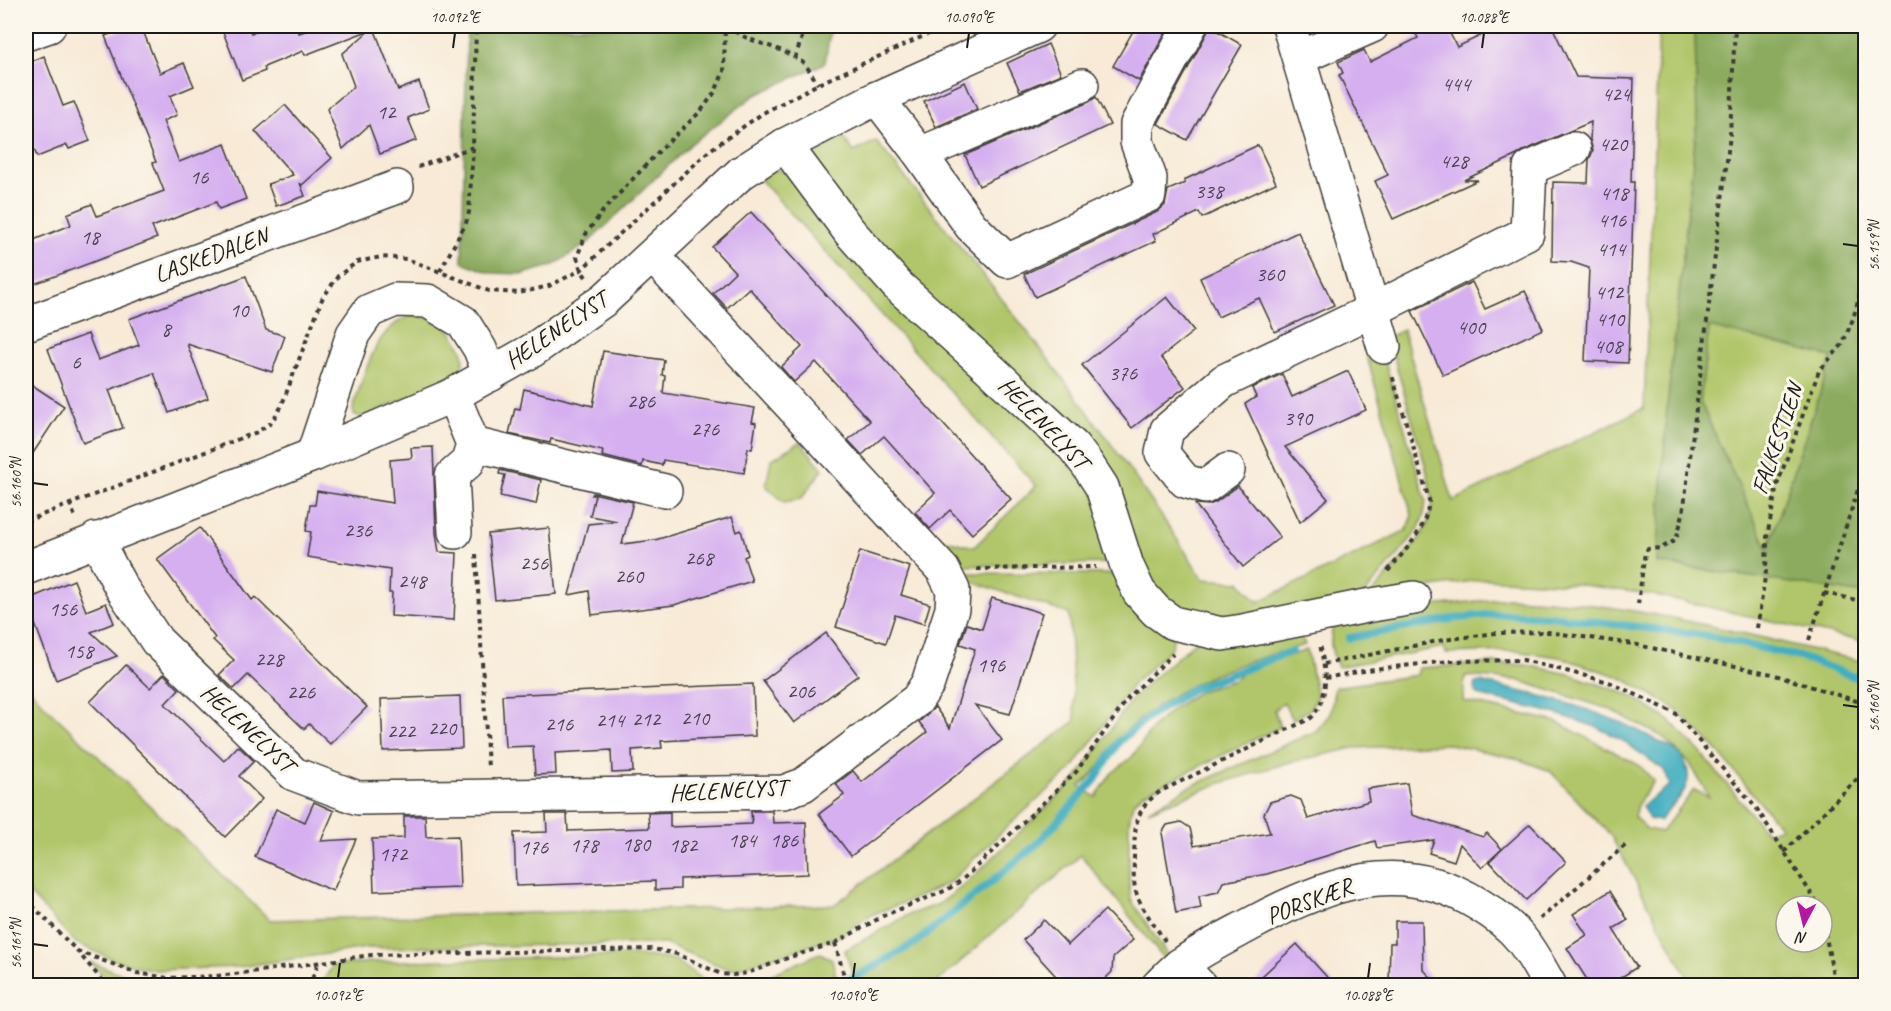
<svg xmlns="http://www.w3.org/2000/svg" width="1891" height="1011" font-family="Caveat,sans-serif">
<style>
.green{fill:#b1c66a;stroke:#667143;stroke-width:1.5;fill-rule:evenodd}
.forest{fill:#8cab5e;stroke:#54643d;stroke-width:1.5;fill-rule:evenodd}
.water{fill:#42afc0;stroke:#2f666e;stroke-width:1.5}
.lines{fill:none;stroke-linecap:round;stroke-linejoin:round}
.stream{stroke:#42afc0;stroke-width:8}
.building{fill:#d5aff0}
.minor-casing{stroke:#3d3b38;stroke-width:36}
.path{stroke:#3d3b38;stroke-width:4;stroke-dasharray:4.5 4.5;stroke-linecap:butt}
.minor{stroke:#fff;stroke-width:33}
.ticks{fill:none;stroke:#1c1c1c;stroke-width:2}
.labels{text-anchor:middle;dominant-baseline:central;stroke-width:6;stroke-linejoin:round;paint-order:stroke}
.number-label{font-size:21px;fill:#4a4151}
.street-label{font-size:24px;fill:#1c1c1c;stroke:#fbf7ec}
.neatline{fill:none;stroke:#1c1c1c;stroke-width:2}
.ticks-label{font-size:15px;text-anchor:middle;fill:#1c1c1c}
</style>
<rect width="100%" height="100%" fill="#fbf7ec"/>
<filter id="ink" filterUnits="userSpaceOnUse"><feTurbulence type="fractalNoise" baseFrequency=".0167" numOctaves="2"/><feDisplacementMap in="SourceGraphic" scale="12" xChannelSelector="R" yChannelSelector="G"/><feConvolveMatrix kernelMatrix="1 2 1 2 8 2 1 2 1" color-interpolation-filters="sRGB"/></filter>
<filter id="wash" filterUnits="userSpaceOnUse"><feTurbulence type="fractalNoise" baseFrequency=".008" numOctaves="4" result="noise"/><feDisplacementMap in="SourceGraphic" scale="24" xChannelSelector="R" yChannelSelector="G"/><feGaussianBlur stdDeviation="1.35" result="paint"/><feColorMatrix in="noise" values="0 0 0 0 0 0 0 0 0 0 0 0 0 0 0 0 0 1.4 0 .05"/><feComposite in="paint" operator="in"/></filter>
<g filter="url(#wash)">
<rect width="100%" height="100%" fill="#f8ead7"/>
<g class="green">
<polygon points="1659,26 1695,26 1697,122 1657,562 1865,594 1865,642 1654,595 1576,584 1485,579 1369,597 1419,539 1428,523 1433,502 1426,468 1388,337 1403,330 1453,501 1644,408"/>
<path d="M841,134l13,18 22,-11c114,142 229,284 327,438l37,3 18,20 149,-72 5,-15 -48,-169 15,-5 47,160 -2,13 -5,14 -15,20 -44,51 -145,24 -43,-15 -21,-22 -28,-68 -236,-258 -79,-97 4,-15z"/>
<polygon points="773,169 792,174 1093,488 1115,563 954,566 934,545 942,539 974,547 1036,486 759,178"/>
<path d="M415,315l29,7c13,20 33,38 7,57l-88,38 -9,-2 -1,-6c11,-33 22,-86 62,-94z"/>
<polygon points="1709,326 1832,357 1768,550 1700,402"/>
<polygon points="800,442 823,469 801,499 784,502 766,486 771,460"/>
<polygon points="958,573 1115,574 1174,633 1172,647 1133,684 1072,769 1009,825 950,882 916,898 871,915 838,937 733,969 723,967 665,944 632,944 366,948 239,967 154,970 114,960 76,943 26,890 26,684 48,709 270,920 834,905 1075,721 1069,614 961,578"/>
<path d="M1509,598c118,3 242,38 356,64v323h-173l-81,-149 -61,-65 -35,-13 -66,-14 -95,4 -67,15 -69,21 -70,27 37,-22 131,-58 14,-17 5,-27 82,-12 2,-7 75,-5 32,2 43,9 61,21 40,26 31,32 66,80 14,-5 -66,-80 -42,-41 -53,-30 -61,-20 -44,-6 -69,2 -2,-6 -106,20c-8,-17 -9,-26 -4,-44l87,-16zM1465,676l52,4 92,29 52,27 28,26 20,35 -15,-7 -33,42 -14,-3 -13,-12 3,-12 17,-24 -15,-16 -82,-43 -94,-21zM1786,906h36v36h-36z"/>
<path d="M1295,635l7,3 3,7c-67,18 -125,37 -178,85 -18,16 -27,42 -47,56l16,11 15,-23 21,-17 22,-31 21,-19 25,-16 35,-11 10,-10 62,-20 10,47 -8,13 -17,10 -8,-17 -10,7 6,17 -137,67 -10,9 -4,19v63l2,15 39,59 -3,4 -86,-108 -147,130h-78l-11,-35 63,-35 31,-11 24,-18 113,-107 53,-76 21,-22 47,-41z"/>
<polygon points="820,953 832,959 838,985 740,985 752,983"/>
<polygon points="638,955 675,960 710,985 321,986 321,983 333,966 371,962"/>
<polygon points="90,962 116,972 169,985 113,985"/>
</g>
<g class="forest">
<polygon points="467,26 831,26 825,63 754,96 692,143 587,244 552,266 523,274 491,273 462,262"/>
<path d="M1695,26h170v568l-208,-31 10,-156 30,-285zM1709,327l123,30 -64,192 -68,-147z"/>
</g>
<path class="water" d="M1480,682c62,14 120,26 176,58 7,4 18,8 24,14 5,5 8,14 8,21 2,16 -19,34 -29,46l-10,-2 -7,-13 28,-21 -6,-15 -44,-31 -24,-12 -39,-13 -79,-19 -3,-3v-9z"/>
<g class="lines">
<g class="stream">
<polyline points="1349,638 1451,619 1496,614 1551,616 1710,636 1800,657 1866,681"/>
<polyline points="835,986 859,975 915,943 1001,874 1038,843 1095,780 1119,741 1151,715 1192,689 1292,651"/>
</g>
</g>
<g id="blocks">
<g class="building">
<polygon points="132,26 141,26 160,73 184,63 194,86 170,96 177,115 163,121 179,162 225,144 246,199 219,209 216,202 152,227 157,238 26,287 26,243 71,225 67,214 92,204 97,216 164,191 153,163 156,162 105,36"/>
<polygon points="240,26 248,26 251,33 271,26 296,26 299,33 320,26 377,26 374,28 398,90 419,82 429,109 408,118 417,140 380,154 369,125 343,149 327,109 354,86 342,54 370,30 305,55 303,51 264,67 265,71 242,80 223,32"/>
<polygon points="1136,26 1169,26 1139,81 1113,66"/>
<polygon points="1209,26 1242,45 1187,140 1158,124 1206,35"/>
<polygon points="1412,26 1446,26 1457,47 1501,26 1552,26 1576,77 1634,79 1631,182 1634,182 1628,363 1585,361 1589,268 1571,262 1552,261 1553,182 1588,183 1589,160 1593,151 1590,140 1591,122 1523,151 1517,155 1464,180 1478,180 1393,219 1375,181 1388,175 1339,75 1343,73 1338,62 1364,50 1370,62 1418,38"/>
<polygon points="1048,44 1061,74 1020,91 1007,63"/>
<polygon points="44,56 63,106 74,102 90,141 69,149 67,145 37,157 26,127 26,64"/>
<polygon points="965,82 977,109 936,127 924,101"/>
<polygon points="1096,97 1110,125 979,186 965,155 1089,102"/>
<polygon points="285,105 332,158 302,185 300,183 305,196 276,206 268,184 293,175 255,131"/>
<polygon points="1258,145 1276,183 1202,218 1199,212 1153,234 1156,241 1035,297 1024,274 1157,212 1165,205 1168,190 1185,183 1184,180"/>
<polygon points="751,212 1011,499 972,534 950,510 930,529 915,512 935,493 884,436 862,455 848,440 870,421 816,362 794,382 781,367 802,347 749,288 727,308 713,293 735,272 712,247"/>
<polygon points="1298,232 1334,305 1275,332 1259,298 1218,317 1200,278"/>
<polygon points="246,276 266,330 285,336 272,372 187,344 208,398 169,413 154,373 109,390 123,428 83,443 48,349 88,334 98,360 139,345 129,319"/>
<polygon points="1472,282 1485,309 1525,291 1543,329 1443,375 1412,311"/>
<polygon points="1167,297 1194,331 1161,357 1185,387 1132,428 1082,365"/>
<polygon points="603,351 664,360 662,375 665,376 663,393 755,408 752,422 756,423 752,449 748,448 744,473 663,460 662,465 643,461 642,466 602,456 603,451 551,439 550,443 509,434 515,408 520,409 524,389 593,406"/>
<polygon points="1348,371 1366,410 1285,447 1328,499 1300,522 1245,404 1256,397 1252,388 1282,374 1292,397"/>
<polygon points="26,381 64,406 26,464"/>
<polygon points="433,447 436,533 439,552 457,553 454,620 391,616 392,593 389,593 390,570 307,557 311,532 306,531 310,505 315,505 317,491 393,503 390,460 412,458 411,448"/>
<polygon points="500,470 541,480 536,504 500,496 505,475 499,474"/>
<polygon points="1238,486 1280,537 1243,567 1195,504 1209,505 1216,502"/>
<polygon points="593,493 633,502 622,544 655,540 732,517 737,532 741,530 748,555 744,557 752,581 674,605 592,615 589,591 569,595 588,524 617,521 590,516 595,495 592,495"/>
<polygon points="200,528 252,600 255,597 367,707 330,744 309,724 304,729 248,675 234,689 219,675 234,660 213,640 215,638 157,559"/>
<polygon points="549,528 556,594 495,600 488,534"/>
<polygon points="860,551 910,567 901,595 930,604 924,624 895,615 886,643 836,627"/>
<polygon points="74,580 86,611 106,603 114,623 91,632 117,656 56,680 26,600"/>
<polygon points="992,598 1042,613 1010,714 975,705 1002,740 851,856 819,814 844,795 836,784 853,771 862,782 927,732 919,722 935,707 950,728 975,649 960,644 967,624 982,629"/>
<polygon points="826,633 858,675 794,723 763,681"/>
<polygon points="126,665 150,688 164,674 179,689 165,704 224,761 238,746 254,761 239,776 262,799 225,837 90,702"/>
<polygon points="753,684 755,736 661,741 662,748 632,750 633,772 612,773 611,750 555,753 556,774 535,775 533,746 505,747 502,695"/>
<polygon points="460,696 462,748 383,751 381,699"/>
<polygon points="1407,783 1412,815 1483,837 1487,833 1502,849 1482,868 1460,844 1454,861 1429,853 1434,840 1377,848 1375,841 1267,874 1223,882 1218,892 1199,896 1201,908 1176,913 1162,833 1167,825 1181,822 1190,828 1194,846 1270,833 1264,814 1270,802 1291,796 1301,800 1308,819 1369,801 1367,789"/>
<polygon points="314,802 334,811 321,841 356,839 333,891 255,857 276,809 305,822"/>
<polygon points="751,811 772,811 773,823 806,822 808,874 680,879 680,889 655,890 655,881 516,886 514,833 547,832 546,814 567,814 568,831 649,828 648,813 670,812 670,827 752,824"/>
<polygon points="404,816 425,816 426,837 458,836 460,888 374,891 372,839 404,838"/>
<polygon points="1530,824 1566,862 1526,900 1489,861"/>
<polygon points="1610,891 1628,920 1613,929 1637,967 1608,986 1591,986 1567,948 1587,935 1573,914"/>
<polygon points="1105,910 1133,940 1113,958 1112,972 1098,986 1065,986 1023,940 1044,920 1068,945"/>
<polygon points="1395,921 1422,921 1423,969 1439,986 1389,986 1390,943 1395,943"/>
<polygon points="1297,944 1335,986 1251,986"/>
</g>
</g>
</g>
<g filter="url(#ink)">
<use href="#blocks" fill-opacity="0" stroke="#3d3b38" stroke-width="1.5"/>
<g class="lines">
<defs>
<g id="minor">
<polyline points="1289,26 1384,347"/>
<polyline points="26,34 49,26"/>
<polyline points="1299,58 1372,26"/>
<polyline points="877,98 920,154 971,226 1007,261 1149,195 1150,178 1137,142 1137,124 1190,26"/>
<polyline points="785,145 849,231 897,285 988,367 1073,446 1087,464 1102,487 1127,566 1139,592 1156,611 1173,623 1222,634 1243,631 1366,606 1414,598"/>
<polyline points="920,154 1082,85"/>
<polyline points="26,324 397,187"/>
<polyline points="453,395 473,444 468,462 452,476 455,532"/>
<polyline points="473,444 665,491"/>
<polyline points="313,455 353,334 369,311 395,300 428,301 463,322 480,349 490,375"/>
<polyline points="1228,470 1205,487 1185,481 1162,453 1167,430 1224,381 1373,310 1527,233 1530,168 1574,149"/>
<polyline points="96,539 121,587 157,641 294,774 358,798 784,792 803,785 917,700 928,683 952,609 953,590 943,570 653,256"/>
<polyline points="26,568 313,455 453,395 533,350 605,299 741,173 785,145 877,98 1038,26"/>
<polyline points="1180,965 1200,986"/>
<path d="M1158,986c8,-8 15,-16 24,-22 22,-16 47,-28 71,-41 74,-40 148,-67 225,-19 15,9 32,21 43,35 11,14 20,31 29,47"/>
</g>
</defs>
<use href="#minor" class="minor-casing"/>
<g class="path">
<path d="M728,26c20,18 51,19 73,35 7,5 12,16 17,23"/>
<polyline points="795,58 802,37 804,26"/>
<polyline points="418,167 473,147"/>
<polyline points="440,271 466,223 469,212 473,147 476,26"/>
<polyline points="586,277 581,270 577,257 586,234 603,211 660,150 701,111 715,92 724,71 725,26"/>
<polyline points="70,503 75,517"/>
<polyline points="26,521 257,432 271,423 281,407 322,299 338,276 357,262 381,257 407,259 489,291 519,293 549,286 581,270 710,150 763,113 818,84 946,26"/>
<polyline points="476,554 488,768"/>
<polyline points="977,569 1096,567"/>
<path d="M1388,571c18,-22 39,-42 41,-71l-37,-125"/>
<polyline points="1824,593 1866,602"/>
<polyline points="1638,604 1645,552 1648,549 1661,548 1676,540 1683,514 1730,135 1735,26"/>
<polyline points="1757,628 1766,571 1767,537 1777,485 1819,371 1842,345 1853,319 1866,273"/>
<polyline points="1809,640 1866,465"/>
<polyline points="1324,664 1443,640 1496,633 1548,632 1633,644 1772,674 1866,704"/>
<polyline points="1325,678 1374,669 1450,661 1523,660 1609,682 1675,713 1757,809 1819,906"/>
<polyline points="1784,852 1866,770"/>
<polyline points="26,899 77,951 107,986"/>
<polyline points="1822,915 1835,986"/>
<polyline points="1540,919 1628,843"/>
<path d="M1165,941c-10,-16 -26,-34 -30,-53 -2,-10 -1,-22 -1,-32 1,-30 0,-47 27,-65l150,-73c20,-23 14,-46 9,-74"/>
<polyline points="835,943 847,986"/>
<polyline points="77,951 137,973 167,978 216,976 260,971 371,955 653,949 677,954 721,974 733,975 748,973 790,957 835,943 885,915 947,890 963,879 1076,772 1129,697 1173,654"/>
<polyline points="309,986 318,964"/>
</g>
<use href="#minor" class="minor"/>
</g>
</g>
<path class="ticks" d="M453,48l2,-15M967,48l2,-15M1482,48l2,-15M1843,244l15,2M33,483l15,2M1843,705l15,2M33,944l15,2M338,978l2,-15M853,978l2,-15M1368,978l2,-15"/>
<g class="labels">
<g class="number-label">
<text x="1456" y="84">444</text>
<text x="1616" y="94">424</text>
<text x="386" y="112">12</text>
<text x="1613" y="144">420</text>
<text x="1454" y="161">428</text>
<text x="199" y="177">16</text>
<text x="1209" y="191">338</text>
<text x="1614" y="193">418</text>
<text x="1612" y="220">416</text>
<text x="90" y="237">18</text>
<text x="1611" y="249">414</text>
<text x="1270" y="274">360</text>
<text x="1609" y="292">412</text>
<text x="239" y="310">10</text>
<text x="1610" y="319">410</text>
<text x="1471" y="327">400</text>
<text x="166" y="329">8</text>
<text x="1608" y="346">408</text>
<text x="76" y="362">6</text>
<text x="1123" y="373">376</text>
<text x="641" y="401">286</text>
<text x="1298" y="418">390</text>
<text x="705" y="429">276</text>
<text x="358" y="530">236</text>
<text x="699" y="558">268</text>
<text x="534" y="563">256</text>
<text x="629" y="576">260</text>
<text x="412" y="581">248</text>
<text x="63" y="609">156</text>
<text x="79" y="651">158</text>
<text x="269" y="659">228</text>
<text x="991" y="665">196</text>
<text x="801" y="691">206</text>
<text x="301" y="692">226</text>
<text x="695" y="718">210</text>
<text x="646" y="719">212</text>
<text x="610" y="720">214</text>
<text x="559" y="724">216</text>
<text x="442" y="728">220</text>
<text x="401" y="731">222</text>
<text x="742" y="840">184</text>
<text x="784" y="840">186</text>
<text x="636" y="844">180</text>
<text x="584" y="845">178</text>
<text x="683" y="845">182</text>
<text x="534" y="847">176</text>
<text x="393" y="854">172</text>
</g>
<g class="street-label">
<text transform="translate(211 255) rotate(-20)">LASKEDALEN</text>
<text transform="translate(556 330) rotate(-34)">HELENELYST</text>
<text transform="translate(1044 423) rotate(46)">HELENELYST</text>
<text transform="translate(1777 439) rotate(-71)">FALKESTIEN</text>
<text transform="translate(248 728) rotate(43)">HELENELYST</text>
<text transform="translate(728 790) rotate(-3)">HELENELYST</text>
<text transform="translate(1309 901) rotate(-21)">PORSKÆR</text>
</g>
</g>
<rect width="1891" height="1011" fill="none" stroke="#fbf7ec" stroke-width="66"/>
<g transform="translate(1804 924) rotate(187)"><circle r="28" fill="#fbf7ec" stroke="#a29f99" stroke-width="1.5"/>
<path d="M0-4.5L10 22L0 15L-10 22Z" fill="#b5179e"/>
<text y="-9" font-size="16" font-weight="bold" text-anchor="middle" fill="#1c1c1c">N</text>
</g>
<rect x="33" y="33" width="1825" height="945" class="neatline"/>
<g class="ticks-label">
<text x="455" y="22">10.092°E</text>
<text x="969" y="22">10.090°E</text>
<text x="1484" y="22">10.088°E</text>
<text transform="translate(1874 246) rotate(-90)" y="5">56.159°N</text>
<text transform="translate(16 483) rotate(-90)" y="5">56.160°N</text>
<text transform="translate(1874 707) rotate(-90)" y="5">56.160°N</text>
<text transform="translate(16 944) rotate(-90)" y="5">56.161°N</text>
<text x="338" y="1000">10.092°E</text>
<text x="853" y="1000">10.090°E</text>
<text x="1368" y="1000">10.088°E</text>
</g>
</svg>
